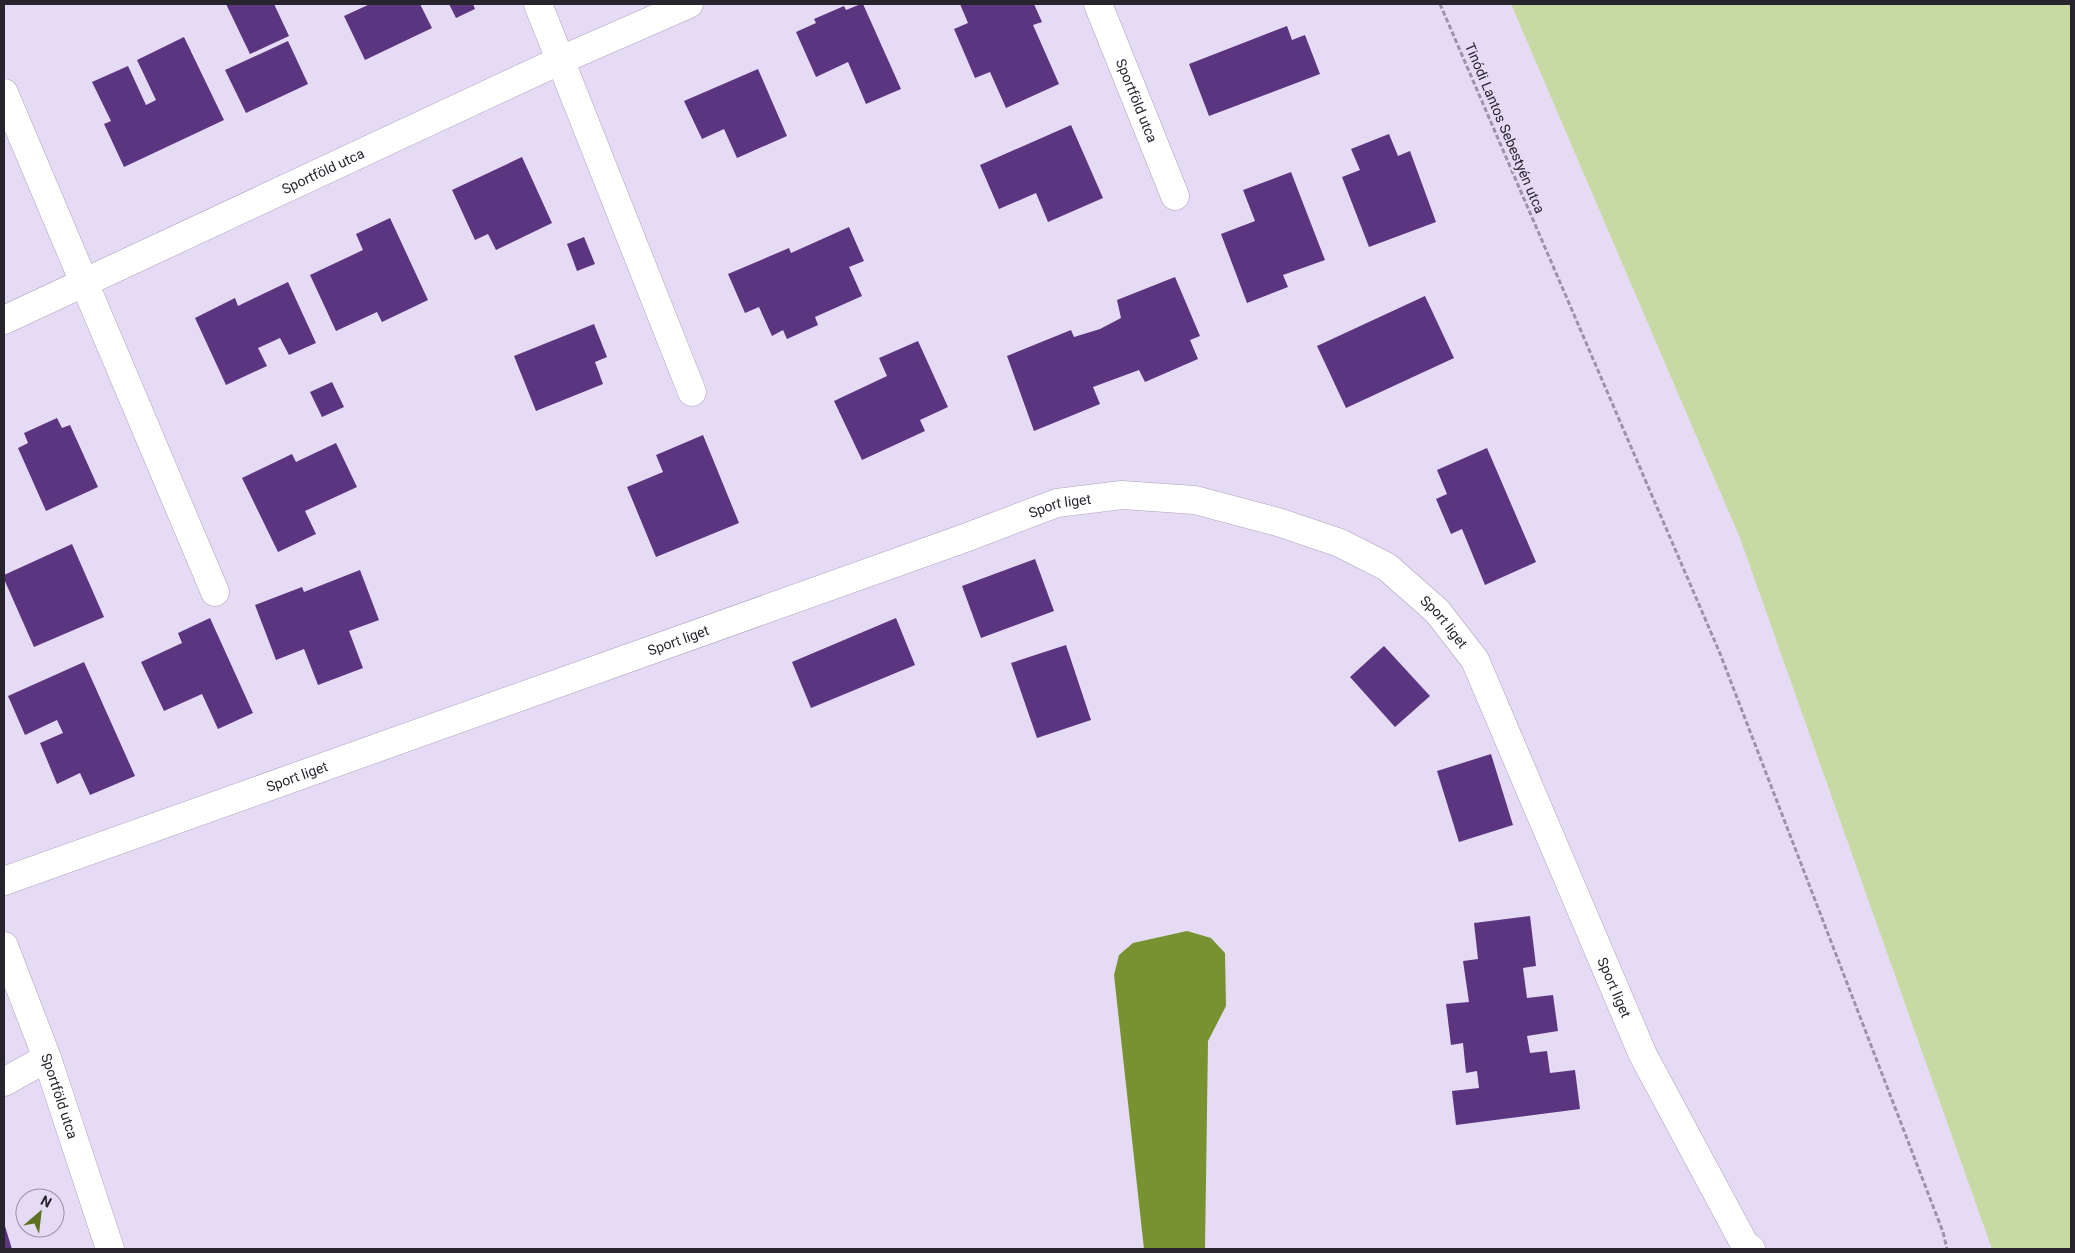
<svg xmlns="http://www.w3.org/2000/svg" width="2075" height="1253" font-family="Roboto,sans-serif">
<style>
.green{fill:#c8daa3}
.water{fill:#789232}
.building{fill:#5c3581}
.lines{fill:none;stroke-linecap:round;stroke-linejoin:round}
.minor-casing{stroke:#ada2ba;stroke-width:29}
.path{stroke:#9c93a7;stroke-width:3;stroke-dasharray:5 2.5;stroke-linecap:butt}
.minor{stroke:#fff;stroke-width:28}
.labels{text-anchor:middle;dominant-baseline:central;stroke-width:5;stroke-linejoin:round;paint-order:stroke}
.street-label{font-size:14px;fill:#28242e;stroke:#e6dbf5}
</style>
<rect width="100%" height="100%" fill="#e6dbf5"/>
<polygon class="green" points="1511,4 2071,4 2071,1249 1992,1249 1740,538"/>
<polygon class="water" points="1187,931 1211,938 1225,953 1226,1006 1208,1041 1205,1249 1144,1249 1114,975 1119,955 1133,943"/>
<g class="building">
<polygon points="226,4 274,4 289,36 250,54"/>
<polygon points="370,4 420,4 432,28 365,60 344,16"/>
<polygon points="449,4 473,4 475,9 456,18"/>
<polygon points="861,4 863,4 901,89 866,104 848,62 816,77 796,32 816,23 814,19 844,6 846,10"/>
<polygon points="960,4 1034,4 1042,22 1033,25 1059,84 1006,108 990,72 975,78 954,29 968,23"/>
<polygon points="1287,26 1292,40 1305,35 1320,74 1209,116 1189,64"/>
<polygon points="184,37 224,120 124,167 104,124 111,121 92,82 128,66 146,105 156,100 137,60"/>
<polygon points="288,41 308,84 246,113 225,70"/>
<polygon points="758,69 787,136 737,158 724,129 702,139 684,101"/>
<polygon points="1071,125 1103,198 1048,222 1036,193 999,209 980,165"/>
<polygon points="1389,134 1398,156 1410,151 1436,222 1369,247 1342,177 1360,170 1351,149"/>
<polygon points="522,157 552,223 496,250 488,234 475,240 452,190"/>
<polygon points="1291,172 1325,260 1283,275 1288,287 1247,303 1221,234 1255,221 1243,190"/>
<polygon points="390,218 428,300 382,322 377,312 336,331 310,275 363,250 356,234"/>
<polygon points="849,227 864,261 849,267 862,296 815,317 818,325 787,339 783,330 772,336 759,307 745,313 728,274 789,248 791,253"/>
<polygon points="584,237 595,264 577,271 567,244"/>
<polygon points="1175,277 1200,336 1190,340 1198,359 1145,382 1139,370 1093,387 1100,404 1034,431 1007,356 1071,330 1074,337 1100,329 1121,318 1117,300"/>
<polygon points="288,282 316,343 289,355 280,338 258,348 267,366 226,385 195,318 235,298 238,306"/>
<polygon points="1425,296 1454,358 1346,408 1317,346"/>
<polygon points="594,324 607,357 595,362 603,384 536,411 514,356"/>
<polygon points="918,341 948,407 920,420 925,431 862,460 834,401 887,376 879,358"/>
<polygon points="332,382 344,407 322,417 310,392"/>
<polygon points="57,418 62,428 70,425 98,487 46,511 18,448 28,443 24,433"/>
<polygon points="703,435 739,523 656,557 627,487 663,472 656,455"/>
<polygon points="336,443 357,487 305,511 316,534 278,552 242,478 292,454 296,462"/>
<polygon points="1487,448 1536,562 1485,585 1462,529 1451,534 1436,499 1447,494 1437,470"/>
<polygon points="72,544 104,617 34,647 4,579 4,575"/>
<polygon points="1035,559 1054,611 981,638 962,586"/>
<polygon points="360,570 379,620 349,631 363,668 318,685 304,649 276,660 255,605 302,587 304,592"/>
<polygon points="210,618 253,713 218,729 202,694 164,711 141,662 182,643 178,633"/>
<polygon points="896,618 915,665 811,708 792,662"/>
<polygon points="1066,645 1091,720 1037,738 1011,663"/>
<polygon points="1384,646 1430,696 1395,727 1350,677"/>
<polygon points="84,662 135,776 90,795 80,773 57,784 40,743 63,733 57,720 25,735 8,696"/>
<polygon points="1491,754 1513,825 1459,842 1437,771"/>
<polygon points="1530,916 1536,966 1523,968 1527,998 1553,995 1558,1031 1527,1036 1530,1053 1547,1051 1550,1073 1575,1070 1580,1109 1456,1125 1452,1091 1479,1088 1477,1071 1466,1073 1463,1043 1451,1045 1446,1004 1469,1002 1463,961 1478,959 1474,923"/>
<polygon points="4,1223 12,1249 4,1249"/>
</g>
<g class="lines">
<defs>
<g id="minor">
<polyline points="538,4 692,392"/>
<path id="s1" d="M1098,4l77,192"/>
<polyline points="4,93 215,592"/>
<path id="s2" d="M4,320l557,-260 128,-56"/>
<path id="s3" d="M4,881l961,-343 92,-35 65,-8 73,5 83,22 62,21 47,24 50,44 38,49 168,395 102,190 6,4"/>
<path id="s4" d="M4,946l43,112 63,191"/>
<polyline points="4,1082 47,1058"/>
</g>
</defs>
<use href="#minor" class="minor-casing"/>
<polyline class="path" points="1440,4 1719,651 1943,1232 1947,1249"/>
<use href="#minor" class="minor"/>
</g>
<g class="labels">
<g class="street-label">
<text stroke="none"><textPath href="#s1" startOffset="104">Sportföld utca</textPath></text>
<text transform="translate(1505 128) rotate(67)">Tinódi Lantos Sebestyén utca</text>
<text stroke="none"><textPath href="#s2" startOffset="352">Sportföld utca</textPath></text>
<text stroke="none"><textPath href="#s3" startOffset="1121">Sport liget</textPath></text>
<text stroke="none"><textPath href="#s3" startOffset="1541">Sport liget</textPath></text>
<text stroke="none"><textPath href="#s3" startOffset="716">Sport liget</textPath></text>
<text stroke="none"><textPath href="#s3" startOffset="311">Sport liget</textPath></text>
<text stroke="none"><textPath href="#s3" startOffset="1946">Sport liget</textPath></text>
<text stroke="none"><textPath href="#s4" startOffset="160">Sportföld utca</textPath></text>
</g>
</g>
<rect width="2075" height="1253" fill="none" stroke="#28242e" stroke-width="10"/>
<g transform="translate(40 1213) rotate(28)"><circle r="24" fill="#e6dbf5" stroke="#9a92a5"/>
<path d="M0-4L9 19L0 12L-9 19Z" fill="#5c7121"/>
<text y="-8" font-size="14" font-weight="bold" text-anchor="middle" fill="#28242e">N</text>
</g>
</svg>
